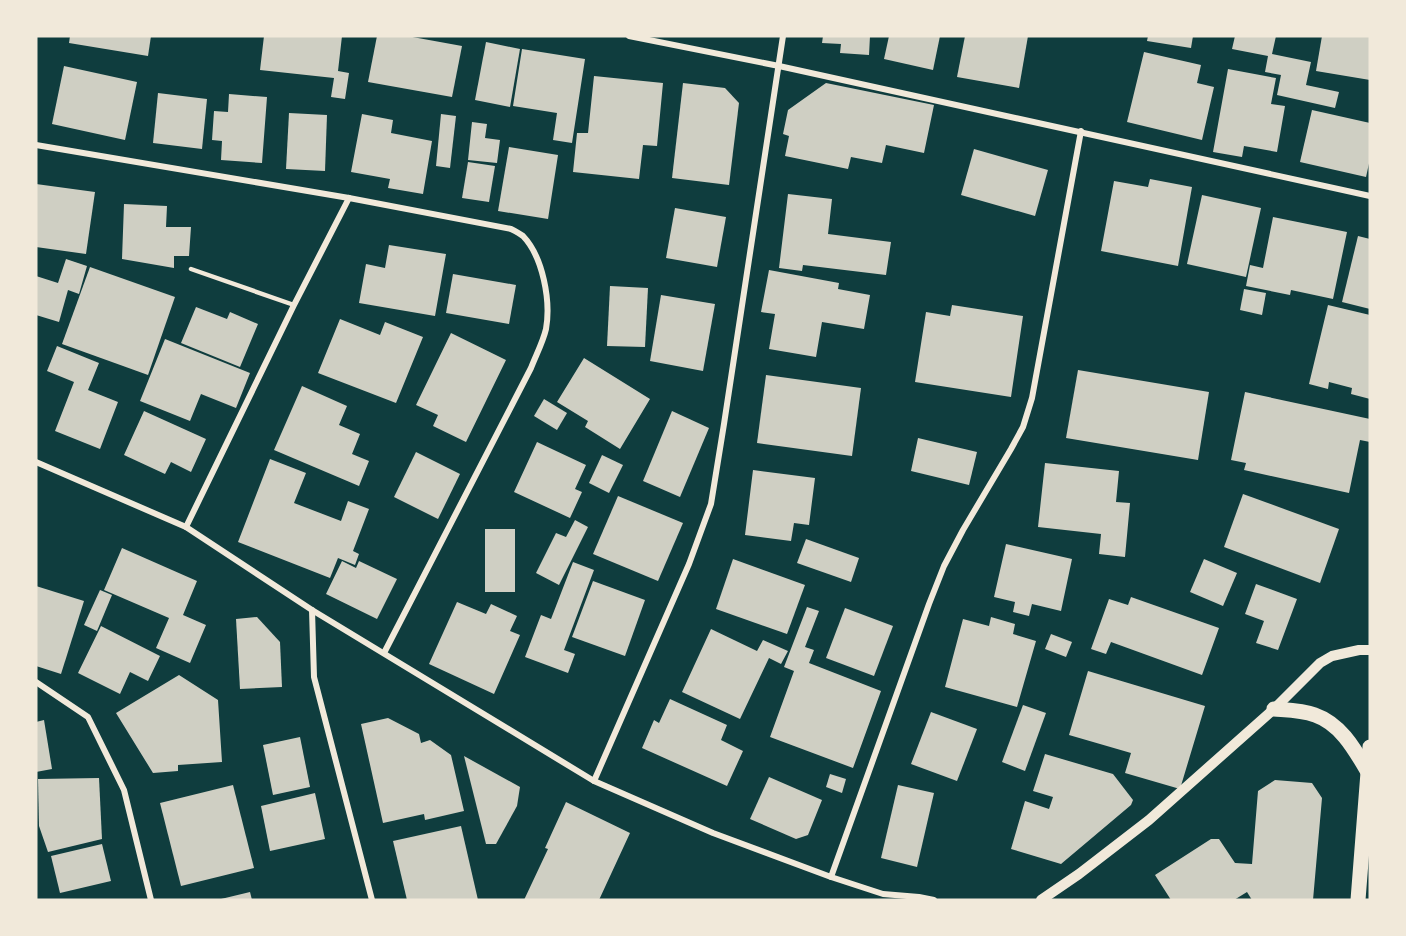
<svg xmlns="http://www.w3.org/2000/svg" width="1406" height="936" font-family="Roboto,sans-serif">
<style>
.building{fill:#cfcfc3}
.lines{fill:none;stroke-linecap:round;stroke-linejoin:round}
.service{stroke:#f1e9da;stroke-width:4.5}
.minor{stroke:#f1e9da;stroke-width:6}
.tertiary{stroke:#f1e9da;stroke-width:10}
.primary{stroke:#f1e9da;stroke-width:15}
</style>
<rect width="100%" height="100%" fill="#0f3d3e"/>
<g class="building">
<polygon points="70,36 151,36 148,56 69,43"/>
<polygon points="264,36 342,36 338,71 349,73 345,99 331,97 334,78 260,70"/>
<polygon points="377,36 407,36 462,46 452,97 368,82"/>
<polygon points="823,36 870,36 869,55 840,53 841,44 822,43"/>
<polygon points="889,36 940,36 933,70 884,59"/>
<polygon points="965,36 1028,36 1019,88 957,77"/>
<polygon points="1148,36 1193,36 1191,48 1147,41"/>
<polygon points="1235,36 1276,36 1272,54 1311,62 1306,85 1339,92 1335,108 1277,95 1281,75 1265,72 1268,56 1232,49"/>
<polygon points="1322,36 1370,36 1370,80 1316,71"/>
<polygon points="486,42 520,49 510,107 475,100"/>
<polygon points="522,49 585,59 572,143 553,140 557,113 513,106"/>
<polygon points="1144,52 1201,65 1197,83 1214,87 1202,140 1127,122"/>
<polygon points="64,66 137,82 125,140 52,124"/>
<polygon points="1228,69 1276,78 1271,104 1285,106 1277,152 1244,146 1242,157 1213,152"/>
<polygon points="594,76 663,83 657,146 643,145 639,179 573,172 577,133 588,133"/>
<polygon points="683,83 725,88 739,103 729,185 672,178"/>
<polygon points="826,83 934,105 924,153 886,145 882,163 851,157 848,169 785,156 789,136 783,134 788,110"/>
<polygon points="158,93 207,99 202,149 153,143"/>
<polygon points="229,94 267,97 262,163 221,160 222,141 212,140 214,111 228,112"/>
<polygon points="1312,110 1370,123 1370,159 1366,177 1300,162"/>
<polygon points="289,113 327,115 325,171 286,169"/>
<polygon points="362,114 393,120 391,133 432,141 423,194 388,188 390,179 351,172"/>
<polygon points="441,114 456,116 450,168 436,166"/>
<polygon points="472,122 487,124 485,138 500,140 497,163 468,160"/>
<polygon points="509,147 558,155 548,219 498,211"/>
<polygon points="974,149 1048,170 1035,216 961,195"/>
<polygon points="468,162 495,166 489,202 462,198"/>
<polygon points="1150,179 1192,187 1178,266 1101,251 1114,181 1148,187"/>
<polygon points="36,184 95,192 86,254 36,247"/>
<polygon points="788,194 832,199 828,234 891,242 886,275 803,265 802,271 779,268"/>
<polygon points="1202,195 1261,208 1246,277 1187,264"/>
<polygon points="124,204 167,206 166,227 191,227 189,256 174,256 174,268 122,259"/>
<polygon points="675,208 726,217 717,267 666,258"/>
<polygon points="1273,217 1347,232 1333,299 1291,290 1290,295 1246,286 1250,265 1263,268"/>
<polygon points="1358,236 1370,239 1370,309 1342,302"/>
<polygon points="389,245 446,254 435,316 359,303 366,264 385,268"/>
<polygon points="66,259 87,266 79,294 68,290 59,322 36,315 36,276 58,283"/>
<polygon points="90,267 175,297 148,375 62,344"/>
<polygon points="769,270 839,283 838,289 870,295 864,329 822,322 816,357 769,349 775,314 761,312"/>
<polygon points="453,274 516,285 509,324 446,313"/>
<polygon points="610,286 648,288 645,347 607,346"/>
<polygon points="1244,289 1266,293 1262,315 1240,310"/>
<polygon points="661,295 715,304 703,371 650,361"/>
<polygon points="952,305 1023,316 1011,397 915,382 926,312 950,316"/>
<polygon points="1328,305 1370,315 1370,399 1351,394 1352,388 1329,382 1328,389 1309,384"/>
<polygon points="196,307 227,319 230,312 258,324 240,367 181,343"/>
<polygon points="340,319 380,335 385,322 423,337 396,403 318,373"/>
<polygon points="451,333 506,360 466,442 433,426 438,415 416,405"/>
<polygon points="165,339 250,373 236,408 201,394 190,421 140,401"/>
<polygon points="57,346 99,363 88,390 118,402 100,449 55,431 74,382 47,371"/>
<polygon points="584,358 650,399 620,449 585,427 588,421 557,402"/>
<polygon points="1078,370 1209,392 1198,460 1066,438"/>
<polygon points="766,375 861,388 852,456 757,443"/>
<polygon points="302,386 347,406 339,425 360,434 352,454 369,461 359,486 274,450"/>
<polygon points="1245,392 1370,419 1370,442 1360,440 1349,493 1244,470 1246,463 1231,460"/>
<polygon points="544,399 567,413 557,430 534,416"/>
<polygon points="144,411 206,439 191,472 171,462 165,474 124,455"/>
<polygon points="672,411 709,428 680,497 643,481"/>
<polygon points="918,438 977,452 969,485 911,471"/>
<polygon points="537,442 586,465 575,489 582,492 570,518 514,492"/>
<polygon points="416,452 460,474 438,519 394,497"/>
<polygon points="602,455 623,465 609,493 589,483"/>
<polygon points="270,459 306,473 294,503 341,521 348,501 369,509 353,551 359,554 355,565 338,558 330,578 238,542"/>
<polygon points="1045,463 1119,471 1116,502 1130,503 1125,557 1099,554 1101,534 1038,527"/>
<polygon points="753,470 815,478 809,525 794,523 791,541 745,535"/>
<polygon points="1243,494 1339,529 1320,583 1224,547"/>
<polygon points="618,496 683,523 658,581 593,554"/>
<polygon points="575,520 588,527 559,585 536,573 556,533 566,537"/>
<rect x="485" y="529" width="30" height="63"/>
<polygon points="806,539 859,558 851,582 797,563"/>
<polygon points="1006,544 1072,559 1061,611 1032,604 1029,616 1013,612 1015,602 994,597"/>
<polygon points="122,548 197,581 183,615 206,625 190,663 156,648 169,618 104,590"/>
<polygon points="733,559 805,585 787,634 716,609"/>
<polygon points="1204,559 1237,573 1223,606 1190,592"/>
<polygon points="342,561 356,568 359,561 397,579 377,619 326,594"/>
<polygon points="573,562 594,570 564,650 575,654 568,673 525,657 541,615 551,619"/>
<polygon points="593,581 645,600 625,656 572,637"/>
<polygon points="1256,584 1297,599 1278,650 1256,643 1264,621 1245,614"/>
<polygon points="36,586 84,601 61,674 36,666"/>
<polygon points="100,590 112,595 97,631 84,625"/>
<polygon points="1131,597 1219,628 1202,675 1111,642 1106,654 1091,649 1109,599 1128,605"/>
<polygon points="457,602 486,614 491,604 517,616 510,631 520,635 494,694 429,664"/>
<polygon points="807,607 819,611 805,647 814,650 809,663 881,691 853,768 770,737 794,671 784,667"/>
<polygon points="845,608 893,626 874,676 826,658"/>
<polygon points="257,617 280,642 282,687 240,689 236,619"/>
<polygon points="991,617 1015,624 1013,634 1036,641 1017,707 945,687 963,619 989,626"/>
<polygon points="101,626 160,656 148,681 130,672 120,694 78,673"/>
<polygon points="711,629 757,651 763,640 788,651 781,664 769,658 740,719 682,692"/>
<polygon points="1051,634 1072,642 1066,657 1045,649"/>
<polygon points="1088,671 1205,706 1180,789 1125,773 1131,753 1069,735"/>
<polygon points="179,675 218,700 222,762 178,765 178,771 153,773 116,713"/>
<polygon points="670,699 727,725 721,740 743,751 727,786 642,748 654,720 659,723"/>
<polygon points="1023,705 1046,713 1025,771 1002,762"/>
<polygon points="931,712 977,729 957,781 911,764"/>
<polygon points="388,718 419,734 421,743 430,740 451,755 464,811 425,820 424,814 383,823 361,724"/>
<polygon points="44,720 52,769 36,772 36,722"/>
<polygon points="300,737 310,787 273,795 263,745"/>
<polygon points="1045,754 1113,774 1133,800 1131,805 1061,864 1011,849 1025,801 1049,809 1053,797 1033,791"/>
<polygon points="464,756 520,787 517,806 496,844 486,844"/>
<polygon points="830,774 846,779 842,793 826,787"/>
<polygon points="769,777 822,800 808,835 796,839 750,819"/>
<polygon points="99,778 102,839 48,852 39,826 38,779"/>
<polygon points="1275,780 1312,783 1322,798 1313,900 1252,900 1247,892 1234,900 1171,900 1155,875 1211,839 1219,839 1235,863 1252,864 1258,791"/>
<polygon points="233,785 254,868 181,886 160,803"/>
<polygon points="898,785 934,793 917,867 881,858"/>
<polygon points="315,793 325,839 270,851 261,806"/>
<polygon points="566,802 630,833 599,900 524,900 548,849 545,848"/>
<polygon points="461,826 478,900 407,900 393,841"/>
<polygon points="102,844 111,881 60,893 51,856"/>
<polygon points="250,892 252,900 221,900 221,899"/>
</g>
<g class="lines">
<polyline class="service" points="191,269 294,305"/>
<g class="minor">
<polyline points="629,36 779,66 1370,196"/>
<path d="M36,145l313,53 162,31c4,2 8,4 12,7 20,21 28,65 23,93 -3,13 -10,26 -15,39l-147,285"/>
<polyline points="36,462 186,527 312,610 594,781 713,833 831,877 883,894 919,897 934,900"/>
<polyline points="186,527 294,305 349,198"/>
<polyline points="312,610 314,677 372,900"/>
<polyline points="36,682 88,717 124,790 151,900"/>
<polyline points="594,781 689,564 711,504 724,424 783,36"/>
<polyline points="831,877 929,604 944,566 963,530 1011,449 1023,427 1032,398 1081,131"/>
</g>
<polyline class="tertiary" points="1041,900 1079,874 1149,820 1274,709 1320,663 1332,656 1359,650 1370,650"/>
<g class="primary">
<path d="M1274,709c13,1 28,1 41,6 26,9 40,35 53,57"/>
<polyline points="1358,900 1370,747"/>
</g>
</g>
<rect width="1406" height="936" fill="none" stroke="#f1e9da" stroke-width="75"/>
</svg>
